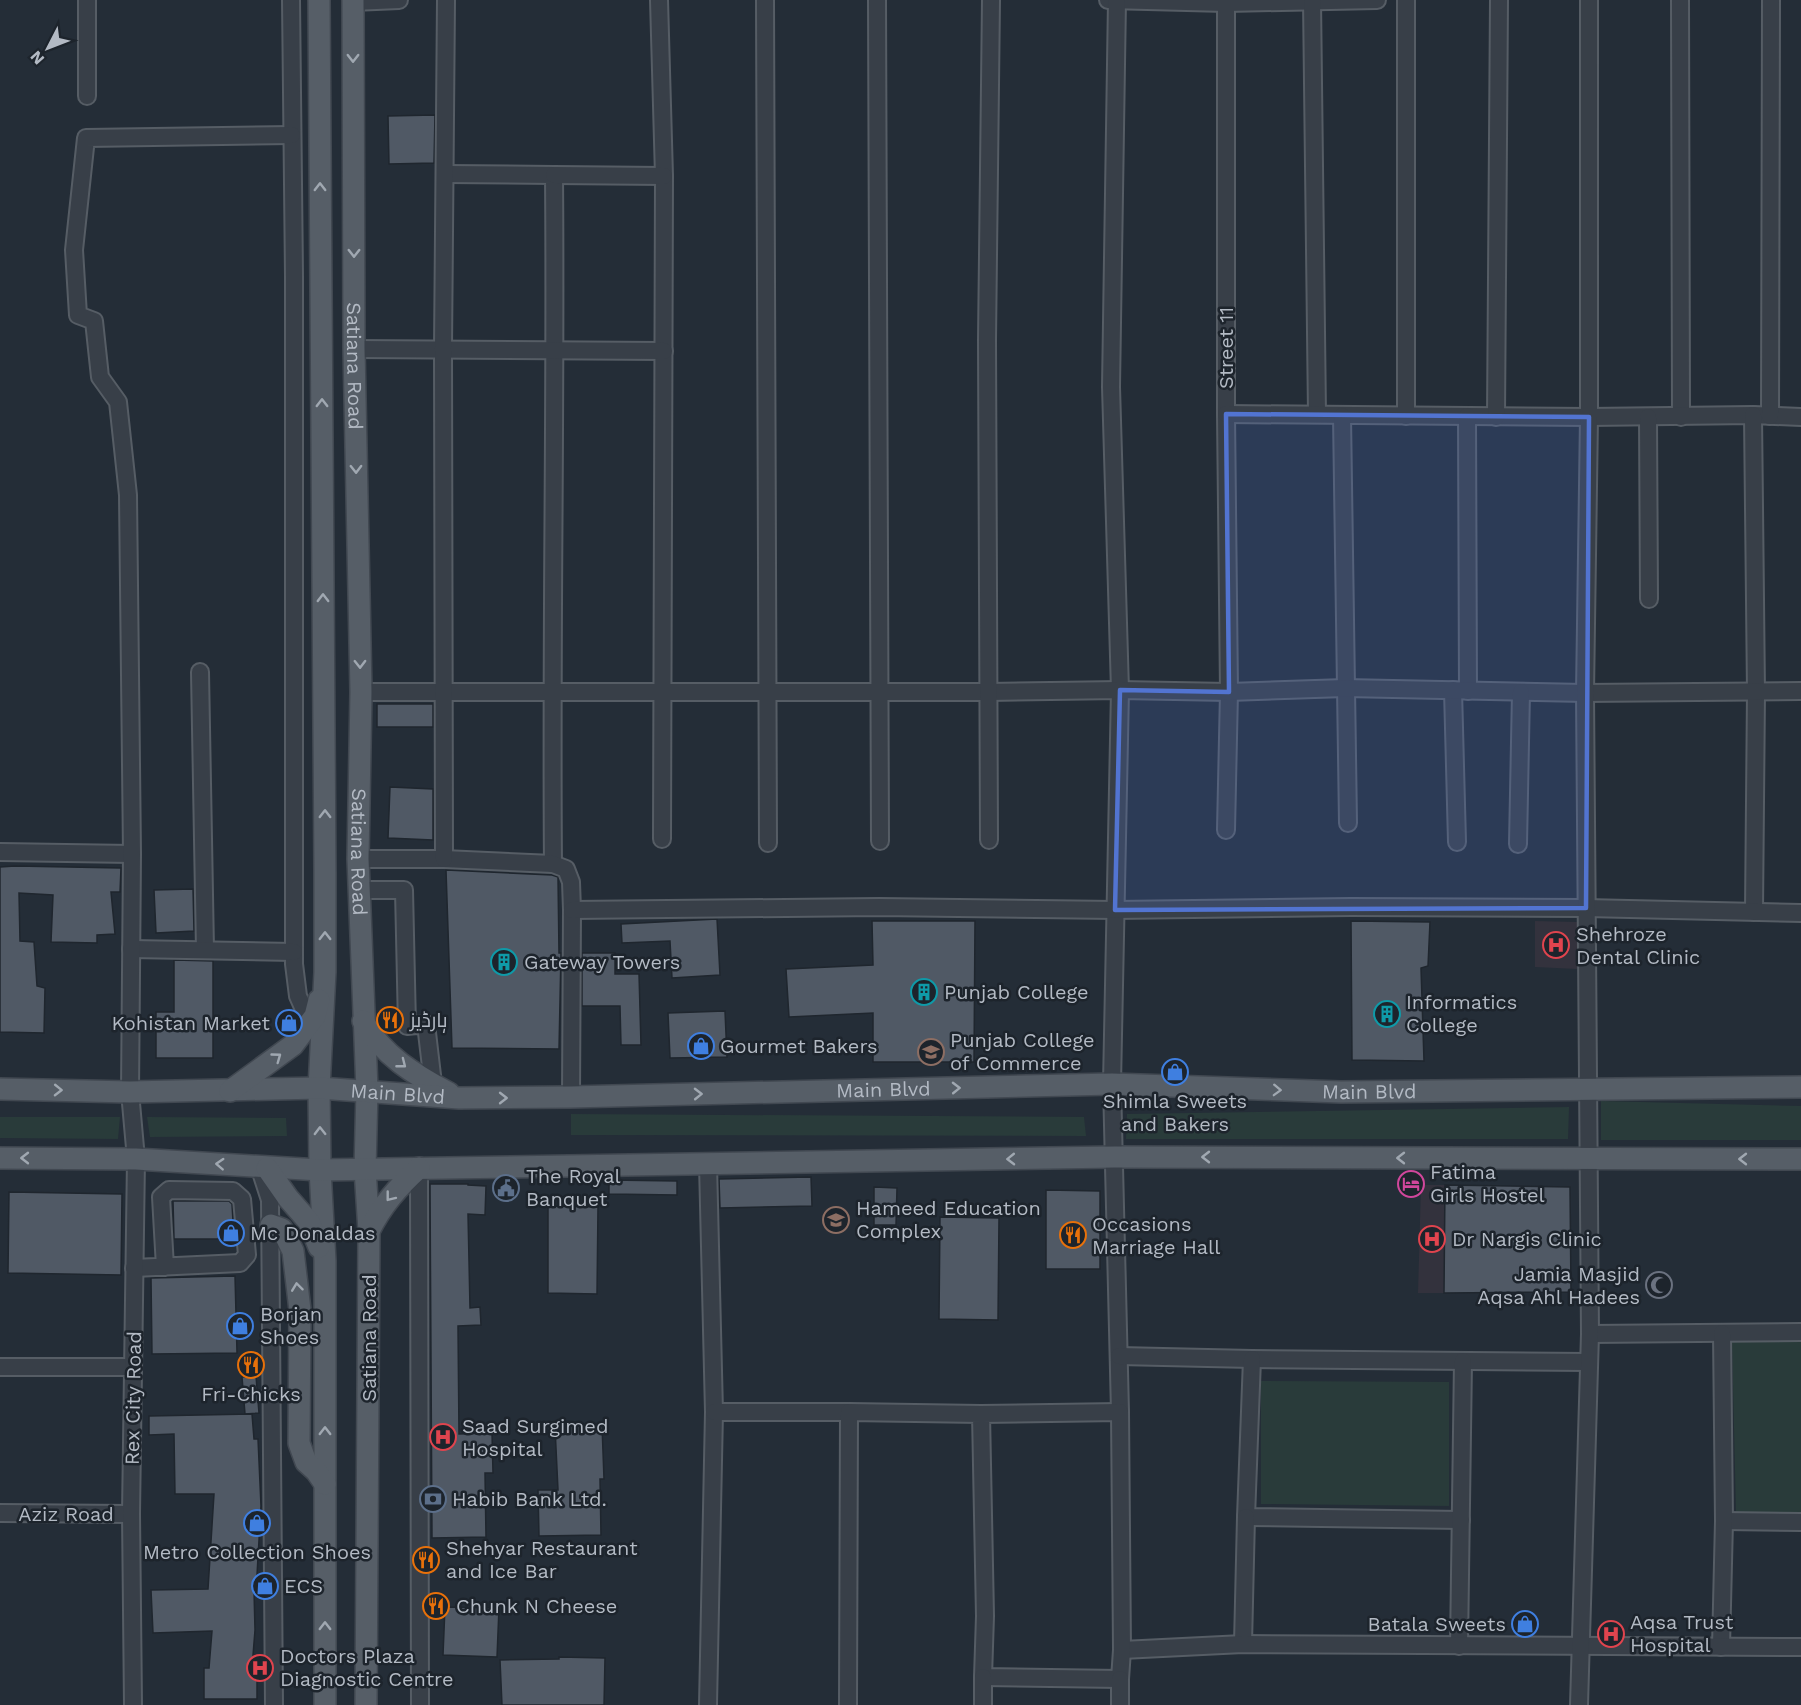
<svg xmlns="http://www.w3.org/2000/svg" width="1801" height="1705" font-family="'Work Sans',Cairo,sans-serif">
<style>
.medical{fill:#33323d}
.green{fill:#293b3a}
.building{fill:#505965;stroke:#1f262e;stroke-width:1.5}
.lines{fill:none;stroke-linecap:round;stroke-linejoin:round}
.minor-casing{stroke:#565d65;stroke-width:20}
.major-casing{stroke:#414851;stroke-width:24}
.minor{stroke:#383f48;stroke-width:16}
.major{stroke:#565e67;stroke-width:21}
.oneway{stroke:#a0a8b1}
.marked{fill:#5274d1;fill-opacity:0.2;stroke:#5274d1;stroke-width:4.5;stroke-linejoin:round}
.labels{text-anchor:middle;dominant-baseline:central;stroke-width:5;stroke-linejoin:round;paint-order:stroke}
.street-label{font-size:20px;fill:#b3bac4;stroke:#1d242c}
.poi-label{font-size:20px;fill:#b3bac4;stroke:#1d242c;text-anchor:start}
</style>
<rect width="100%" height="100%" fill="#242d37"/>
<g class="medical">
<polygon points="1535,921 1577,922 1577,969 1535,967"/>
<polygon points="1421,1185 1445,1185 1444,1293 1418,1293"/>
</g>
<g class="green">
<polygon points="1601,1101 1801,1106 1801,1140 1601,1140"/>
<polygon points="1569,1107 1568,1139 1126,1139 1127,1114"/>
<polygon points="571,1114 1084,1117 1086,1136 571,1135"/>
<polygon points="0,1117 120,1117 118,1139 0,1138"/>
<polygon points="147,1117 286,1118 287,1136 150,1137"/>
<polygon points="1732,1342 1801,1342 1801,1512 1736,1512"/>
<polygon points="1261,1381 1449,1382 1449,1506 1261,1504"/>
</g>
<g class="building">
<polygon points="435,115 434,163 389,164 388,116"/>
<rect x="377" y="704" width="56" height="23"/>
<polygon points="390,787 433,789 433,840 388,838"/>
<polygon points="15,866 121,868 120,892 111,892 115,934 97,935 97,943 51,942 53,895 19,893 20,941 34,942 37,986 45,988 44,1033 0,1032 0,867"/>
<polygon points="446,870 552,875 558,877 559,953 561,953 559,1049 452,1048"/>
<polygon points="193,889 194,931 156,933 154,890"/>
<polygon points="717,919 720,975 672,978 670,941 622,943 621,924"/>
<polygon points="872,921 975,921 974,1062 873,1062 873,1013 789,1017 786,969 873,965"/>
<polygon points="1351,921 1430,922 1428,966 1421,968 1424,1061 1352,1060"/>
<polygon points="582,953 615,953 615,974 639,974 641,1045 621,1045 620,1006 582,1006"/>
<polygon points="174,960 213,961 213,1058 156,1058 156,1012 174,1012"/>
<polygon points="725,1011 727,1057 670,1058 668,1013"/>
<polygon points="811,1177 812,1206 720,1208 719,1179"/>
<polygon points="609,1180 677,1181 677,1195 609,1194"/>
<polygon points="430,1184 468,1184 468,1185 486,1186 485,1215 468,1214 470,1308 480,1307 481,1325 458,1326 459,1434 492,1433 493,1473 485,1473 486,1537 432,1538"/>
<polygon points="1445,1185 1570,1187 1571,1292 1444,1293"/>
<polygon points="874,1187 897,1188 896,1225 874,1225"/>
<polygon points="1046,1190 1100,1191 1100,1269 1046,1269"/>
<polygon points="9,1192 122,1194 121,1275 8,1273"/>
<polygon points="173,1201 229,1201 232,1204 234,1239 174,1239"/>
<polygon points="548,1206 598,1207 597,1294 548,1293"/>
<polygon points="940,1217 999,1218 998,1320 939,1319"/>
<polygon points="235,1276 237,1353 152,1354 151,1278"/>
<polygon points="256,1376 259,1413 245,1414 242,1377"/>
<polygon points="252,1414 254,1439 258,1439 261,1506 256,1592 254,1591 255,1630 252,1668 257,1668 257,1699 204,1699 204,1668 209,1668 212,1631 153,1633 151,1590 208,1589 214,1494 175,1494 174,1434 149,1435 149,1416"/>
<polygon points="602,1425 604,1479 600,1479 601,1535 539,1536 538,1490 558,1490 555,1427"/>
<polygon points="445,1607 499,1608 497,1657 443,1655"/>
<polygon points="559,1657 605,1658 604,1705 502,1705 500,1660 559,1659"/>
</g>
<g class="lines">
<defs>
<g id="minor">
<polyline points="87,0 87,96"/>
<polyline points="291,0 294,276 294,964 298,996 310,1023"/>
<polyline points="659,0 664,176 662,839"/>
<polyline points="765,0 768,843"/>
<polyline points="877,0 880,841"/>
<polyline points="1108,0 1226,3 1377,0"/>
<polyline points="1117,0 1111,387 1120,690 1112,1084 1120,1412"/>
<polyline points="1226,0 1226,414 1229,692 1226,830"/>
<polyline points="1312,0 1317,414"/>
<polyline points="1680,0 1681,417"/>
<polyline points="353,2 399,0"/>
<path d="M445,174l109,1c2,230 -3,460 -1,689"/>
<polyline points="554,175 664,176"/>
<polyline points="354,349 664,351"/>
<polyline points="1226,414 1589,417 1753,415 1801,417"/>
<polyline points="1753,415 1756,692 1754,912"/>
<polyline points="1342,416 1348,823"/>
<polyline points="1406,416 1406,0"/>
<polyline points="1467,416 1468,691"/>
<polyline points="1770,416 1771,0"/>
<polyline points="1496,417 1499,0"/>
<polyline points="1648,417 1649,599"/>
<polyline points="200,672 205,950"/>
<polyline points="1453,690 1457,842"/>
<polyline points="361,692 988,692 1120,690 1229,692 1345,688 1585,693 1801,691"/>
<polyline points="989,840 987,340 991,0"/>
<polyline points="1518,844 1521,692"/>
<polyline points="0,852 132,854"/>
<polyline points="358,859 444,859 553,864 566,869 571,882 572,910 571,1097"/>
<polyline points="444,859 443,349 446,0"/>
<polyline points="359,890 404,890 407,1026 426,1024 433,1084"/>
<polyline points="572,910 879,907 1115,910 1351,907 1586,908 1801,913"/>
<polyline points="131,949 294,952"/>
<polyline points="708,1164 714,1412 708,1705"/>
<polyline points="259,1166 270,1200 274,1705"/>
<polyline points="419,1168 420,1705"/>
<polyline points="134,1268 240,1263 247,1255 242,1199 233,1191 169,1190 161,1197 165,1267"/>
<polyline points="1590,1334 1801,1332"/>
<polyline points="1119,1356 1252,1359 1589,1362"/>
<polyline points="1252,1359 1246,1517 1461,1520"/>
<polyline points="0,1367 133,1367"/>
<polyline points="714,1412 849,1412"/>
<polyline points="0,1513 131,1514"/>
<polyline points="1724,1521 1801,1522"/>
<polyline points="1243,1644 1246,1517"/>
<polyline points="1459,1646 1463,1361"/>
<polyline points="1721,1647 1724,1521 1722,1333"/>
<polyline points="1122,1650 1243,1644 1801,1647"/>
<polyline points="133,1705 131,1514 136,1159 130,1092 132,854 128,495 118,402 100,377 94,321 78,315 74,250 86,138 292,135"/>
<polyline points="848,1705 849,1412 981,1414 1120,1412 1122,1650 1120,1679 983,1677 985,1616 981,1414"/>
<polyline points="983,1705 983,1677"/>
<polyline points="1120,1705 1120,1679"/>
<polyline points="1579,1705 1590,1334 1585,693 1589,417 1589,0"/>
</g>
<g id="major">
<polyline points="319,0 325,872 325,972 319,1088 320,1170 325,1261 325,1705"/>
<path id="s1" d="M353,0l1,349 7,343 -3,167 9,231 -2,79 4,62 -3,474"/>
<path d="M363,1021c19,34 52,54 86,72"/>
<path id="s2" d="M0,1089l130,3 189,-4 140,10 112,-1 541,-13 229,8 460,-5"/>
<polyline points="230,1091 293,1045 315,1016 319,1000"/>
<polyline points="0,1158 136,1159 320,1170 1115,1157 1801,1159"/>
<polyline points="267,1168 288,1198 309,1222 319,1247"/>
<polyline points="271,1225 282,1229 293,1251 300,1310 299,1443 306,1462 316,1471 325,1484"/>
<path d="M369,1231c13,-26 29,-44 50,-63"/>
</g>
</defs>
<use href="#minor" class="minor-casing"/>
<use href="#major" class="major-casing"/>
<use href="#minor" class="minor"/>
<use href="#major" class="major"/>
</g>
<defs><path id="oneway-chevron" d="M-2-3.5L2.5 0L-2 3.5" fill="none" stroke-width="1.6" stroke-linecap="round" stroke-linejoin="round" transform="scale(1.5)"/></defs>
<g class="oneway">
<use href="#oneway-chevron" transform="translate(353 58) rotate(90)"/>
<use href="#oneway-chevron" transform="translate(320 187) rotate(-90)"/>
<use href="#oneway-chevron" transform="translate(354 253) rotate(90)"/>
<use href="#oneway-chevron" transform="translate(322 403) rotate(-90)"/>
<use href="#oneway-chevron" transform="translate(356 469) rotate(89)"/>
<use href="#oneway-chevron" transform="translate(323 598) rotate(-90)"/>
<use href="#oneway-chevron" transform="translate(360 664) rotate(89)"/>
<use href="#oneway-chevron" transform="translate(325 814) rotate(-90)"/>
<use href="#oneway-chevron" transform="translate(325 936) rotate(-90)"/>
<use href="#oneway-chevron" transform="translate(277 1057) rotate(-36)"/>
<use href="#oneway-chevron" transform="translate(402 1064) rotate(38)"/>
<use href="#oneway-chevron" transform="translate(956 1088) rotate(-1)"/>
<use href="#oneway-chevron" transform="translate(58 1090) rotate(1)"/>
<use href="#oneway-chevron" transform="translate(1277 1090) rotate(2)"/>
<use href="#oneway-chevron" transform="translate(698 1094) rotate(-1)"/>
<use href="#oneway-chevron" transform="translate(503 1098)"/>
<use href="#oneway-chevron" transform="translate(320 1131) rotate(-91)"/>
<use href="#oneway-chevron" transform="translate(1206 1157) rotate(-180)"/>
<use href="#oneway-chevron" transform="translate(25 1158) rotate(-180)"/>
<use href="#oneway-chevron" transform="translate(1401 1158) rotate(-180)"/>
<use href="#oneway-chevron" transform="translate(1011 1159) rotate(179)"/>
<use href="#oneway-chevron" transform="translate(1743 1159) rotate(-180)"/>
<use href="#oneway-chevron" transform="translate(220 1164) rotate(-177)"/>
<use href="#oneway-chevron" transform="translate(390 1197) rotate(128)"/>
<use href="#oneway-chevron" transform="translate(297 1287) rotate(-97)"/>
<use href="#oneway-chevron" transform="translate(325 1431) rotate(-90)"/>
<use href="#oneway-chevron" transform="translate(325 1626) rotate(-90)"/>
</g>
<path class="marked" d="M1226,414l363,3 -3,491 -471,2 5,-220 109,2z"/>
<defs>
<symbol id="hospital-ring" viewBox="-11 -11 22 22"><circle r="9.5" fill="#1d242c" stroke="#e0444e" stroke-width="1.5"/><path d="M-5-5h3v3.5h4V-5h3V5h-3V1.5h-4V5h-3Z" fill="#e0444e"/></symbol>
<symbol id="building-ring" viewBox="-11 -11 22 22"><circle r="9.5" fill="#1d242c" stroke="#0f9aa8" stroke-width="1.5"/><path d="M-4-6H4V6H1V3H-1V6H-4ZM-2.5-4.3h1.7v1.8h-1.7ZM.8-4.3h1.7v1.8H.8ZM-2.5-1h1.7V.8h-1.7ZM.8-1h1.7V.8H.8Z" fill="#0f9aa8"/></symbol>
<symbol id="restaurant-ring" viewBox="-11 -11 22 22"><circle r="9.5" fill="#1d242c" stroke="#e8710a" stroke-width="1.5"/><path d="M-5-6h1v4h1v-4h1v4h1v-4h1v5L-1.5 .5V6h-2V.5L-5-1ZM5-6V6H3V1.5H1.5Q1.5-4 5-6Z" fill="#e8710a"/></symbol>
<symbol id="shop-ring" viewBox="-11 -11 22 22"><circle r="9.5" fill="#1d242c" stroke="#3f7fe0" stroke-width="1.5"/><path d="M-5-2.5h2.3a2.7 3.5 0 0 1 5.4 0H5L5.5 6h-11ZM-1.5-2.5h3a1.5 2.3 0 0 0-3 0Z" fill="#3f7fe0"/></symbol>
<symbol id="university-ring" viewBox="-11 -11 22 22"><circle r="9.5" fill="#1d242c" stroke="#8d6e63" stroke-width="1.5"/><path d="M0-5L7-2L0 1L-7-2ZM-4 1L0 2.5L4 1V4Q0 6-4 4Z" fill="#8d6e63"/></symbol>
<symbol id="hotel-ring" viewBox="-11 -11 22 22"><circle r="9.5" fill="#1d242c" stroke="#d1479c" stroke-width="1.5"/><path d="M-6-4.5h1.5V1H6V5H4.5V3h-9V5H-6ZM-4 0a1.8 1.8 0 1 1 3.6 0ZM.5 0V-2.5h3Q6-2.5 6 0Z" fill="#d1479c"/></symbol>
<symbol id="civic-ring" viewBox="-11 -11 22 22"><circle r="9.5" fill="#1d242c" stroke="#5c6f8a" stroke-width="1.5"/><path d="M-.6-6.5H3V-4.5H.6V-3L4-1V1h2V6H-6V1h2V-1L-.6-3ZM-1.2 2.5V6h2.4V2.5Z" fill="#5c6f8a"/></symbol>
<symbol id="school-ring" viewBox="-11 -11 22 22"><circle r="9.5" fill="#1d242c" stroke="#8d6e63" stroke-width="1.5"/><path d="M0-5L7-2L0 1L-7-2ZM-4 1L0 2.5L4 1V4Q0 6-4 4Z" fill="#8d6e63"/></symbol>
<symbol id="mosque-ring" viewBox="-11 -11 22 22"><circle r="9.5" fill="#1d242c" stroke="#6b7280" stroke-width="1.5"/><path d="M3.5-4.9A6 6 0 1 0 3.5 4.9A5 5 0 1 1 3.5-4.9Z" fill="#6b7280"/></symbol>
<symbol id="bank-ring" viewBox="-11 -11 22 22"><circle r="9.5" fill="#1d242c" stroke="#5c6f8a" stroke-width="1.5"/><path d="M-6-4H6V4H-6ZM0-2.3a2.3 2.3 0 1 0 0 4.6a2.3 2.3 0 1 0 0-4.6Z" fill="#5c6f8a"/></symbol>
</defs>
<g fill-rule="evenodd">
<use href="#hospital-ring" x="1541" y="930" width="30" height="30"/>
<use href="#building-ring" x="489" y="947" width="30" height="30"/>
<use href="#building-ring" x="909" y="977" width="30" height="30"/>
<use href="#building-ring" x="1372" y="999" width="30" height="30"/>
<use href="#restaurant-ring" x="375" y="1005" width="30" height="30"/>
<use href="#shop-ring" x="274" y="1008" width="30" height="30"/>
<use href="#shop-ring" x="686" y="1031" width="30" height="30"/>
<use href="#university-ring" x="916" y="1037" width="30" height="30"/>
<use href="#shop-ring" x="1160" y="1057" width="30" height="30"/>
<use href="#hotel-ring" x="1396" y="1169" width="30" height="30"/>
<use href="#civic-ring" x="491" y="1173" width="30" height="30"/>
<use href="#school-ring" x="821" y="1205" width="30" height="30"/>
<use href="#shop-ring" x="216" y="1218" width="30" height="30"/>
<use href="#restaurant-ring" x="1058" y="1220" width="30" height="30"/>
<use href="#hospital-ring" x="1417" y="1224" width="30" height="30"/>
<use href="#mosque-ring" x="1644" y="1270" width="30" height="30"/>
<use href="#shop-ring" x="225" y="1311" width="30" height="30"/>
<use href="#restaurant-ring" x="236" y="1350" width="30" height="30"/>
<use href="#hospital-ring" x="428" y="1422" width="30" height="30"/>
<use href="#bank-ring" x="418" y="1484" width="30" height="30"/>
<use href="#shop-ring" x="242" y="1508" width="30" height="30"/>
<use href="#restaurant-ring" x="411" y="1545" width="30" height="30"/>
<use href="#shop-ring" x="250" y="1571" width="30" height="30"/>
<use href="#restaurant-ring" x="421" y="1591" width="30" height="30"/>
<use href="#shop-ring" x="1510" y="1609" width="30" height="30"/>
<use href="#hospital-ring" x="1596" y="1619" width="30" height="30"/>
<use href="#hospital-ring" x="245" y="1653" width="30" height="30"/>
</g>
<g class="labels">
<g class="street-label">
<text transform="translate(1226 348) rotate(-90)">Street 11</text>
<text stroke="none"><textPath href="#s1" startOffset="366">Satiana Road</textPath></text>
<text stroke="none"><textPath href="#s1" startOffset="852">Satiana Road</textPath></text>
<text stroke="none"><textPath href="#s2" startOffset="884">Main Blvd</textPath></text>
<text stroke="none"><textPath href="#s2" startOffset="1370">Main Blvd</textPath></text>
<text stroke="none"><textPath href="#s2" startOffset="398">Main Blvd</textPath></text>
<text transform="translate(369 1338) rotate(-90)">Satiana Road</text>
<text transform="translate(133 1398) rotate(-89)">Rex City Road</text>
<text x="66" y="1514">Aziz Road</text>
</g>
<g class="poi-label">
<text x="1576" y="934">Shehroze<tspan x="1576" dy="23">Dental Clinic</tspan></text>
<text x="524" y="962">Gateway Towers</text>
<text x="944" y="992">Punjab College</text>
<text x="1406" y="1002">Informatics<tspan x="1406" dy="23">College</tspan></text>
<text x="410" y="1020">ہارڈیز</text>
<text x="270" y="1023" text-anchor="end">Kohistan Market</text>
<text x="950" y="1040">Punjab College<tspan x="950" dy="23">of Commerce</tspan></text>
<text x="720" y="1046">Gourmet Bakers</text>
<text x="1175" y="1101" text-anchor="middle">Shimla Sweets<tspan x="1175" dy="23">and Bakers</tspan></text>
<text x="1430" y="1172">Fatima<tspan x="1430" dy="23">Girls Hostel</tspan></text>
<text x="526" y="1176">The Royal<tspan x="526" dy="23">Banquet</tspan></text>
<text x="856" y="1208">Hameed Education<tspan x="856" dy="23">Complex</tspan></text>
<text x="1092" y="1224">Occasions<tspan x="1092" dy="23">Marriage Hall</tspan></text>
<text x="250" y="1233">Mc Donaldas</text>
<text x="1452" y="1239">Dr Nargis Clinic</text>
<text x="1640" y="1274" text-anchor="end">Jamia Masjid<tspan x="1640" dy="23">Aqsa Ahl Hadees</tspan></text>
<text x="260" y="1314">Borjan<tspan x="260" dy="23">Shoes</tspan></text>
<text x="251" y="1394" text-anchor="middle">Fri-Chicks</text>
<text x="462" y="1426">Saad Surgimed<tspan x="462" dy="23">Hospital</tspan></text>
<text x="452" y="1499">Habib Bank Ltd.</text>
<text x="446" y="1548">Shehyar Restaurant<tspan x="446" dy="23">and Ice Bar</tspan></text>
<text x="257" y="1552" text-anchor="middle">Metro Collection Shoes</text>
<text x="284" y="1586">ECS</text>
<text x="456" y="1606">Chunk N Cheese</text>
<text x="1630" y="1622">Aqsa Trust<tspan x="1630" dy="23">Hospital</tspan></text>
<text x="1506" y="1624" text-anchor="end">Batala Sweets</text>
<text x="280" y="1656">Doctors Plaza<tspan x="280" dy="23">Diagnostic Centre</tspan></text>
</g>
</g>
<g transform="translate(48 48) rotate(228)" stroke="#1d242c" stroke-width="4.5" paint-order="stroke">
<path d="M0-4.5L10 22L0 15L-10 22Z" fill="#b3bac4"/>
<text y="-9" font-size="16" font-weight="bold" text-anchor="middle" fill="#b3bac4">N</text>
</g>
</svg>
